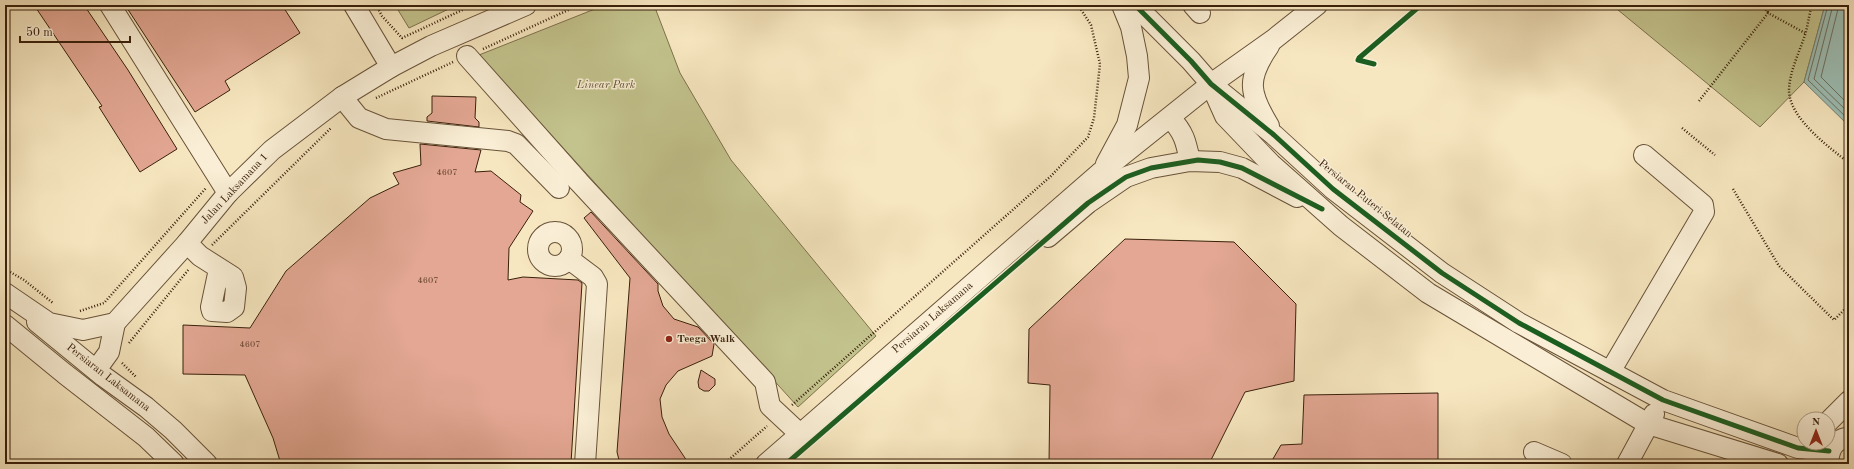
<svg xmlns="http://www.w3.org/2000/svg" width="1854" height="469" font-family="'Old Standard TT',serif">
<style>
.green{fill:#c3c38d;stroke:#7e724c}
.water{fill:#9dbfb6;stroke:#757f72}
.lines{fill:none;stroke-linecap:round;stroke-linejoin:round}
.shore{stroke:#6b7060;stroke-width:1}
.building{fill:#e3a793;stroke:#39200b}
.minor-casing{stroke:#685238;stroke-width:22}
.path{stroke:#39200b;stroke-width:2.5;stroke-dasharray:1 2;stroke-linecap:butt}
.minor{stroke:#faefd6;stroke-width:20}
.cycleway-casing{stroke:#faefd6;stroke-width:8}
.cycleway{stroke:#1b5e20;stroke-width:5}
.poi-dot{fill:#8f2418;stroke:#faefd6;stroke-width:1.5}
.labels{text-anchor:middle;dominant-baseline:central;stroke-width:3;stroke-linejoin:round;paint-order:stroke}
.number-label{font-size:9px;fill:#64422d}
.park-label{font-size:11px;font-style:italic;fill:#625132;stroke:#faefd6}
.street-label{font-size:11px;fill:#39200b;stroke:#faefd6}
.poi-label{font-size:11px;font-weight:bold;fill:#39200b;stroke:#faefd6;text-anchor:start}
</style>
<rect width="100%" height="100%" fill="#f7e7c0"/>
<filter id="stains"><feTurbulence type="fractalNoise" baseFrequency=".005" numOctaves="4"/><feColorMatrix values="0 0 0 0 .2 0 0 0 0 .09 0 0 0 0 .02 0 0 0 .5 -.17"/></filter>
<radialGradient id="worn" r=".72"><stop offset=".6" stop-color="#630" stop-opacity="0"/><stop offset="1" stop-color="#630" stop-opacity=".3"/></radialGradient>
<g class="green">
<polygon points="395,5 457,5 409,28"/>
<polygon points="605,5 654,5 680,73 731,160 876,336 798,407 479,55"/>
<polygon points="1612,5 1825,5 1804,82 1760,127"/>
</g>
<polygon class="water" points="1825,5 1849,5 1849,126 1804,82"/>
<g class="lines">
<g class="shore">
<polyline points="1828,5 1808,80 1849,120"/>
<polyline points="1833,5 1814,79 1849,113"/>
<polyline points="1839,5 1821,77 1849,105"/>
</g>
</g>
<g class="building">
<polygon points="34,5 84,5 128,70 177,149 140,172 99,107 102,106"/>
<polygon points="125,5 282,5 300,33 225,81 230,90 195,112"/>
<polygon points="432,96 476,97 475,118 479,122 479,127 427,121 427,117 432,113"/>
<polygon points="420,144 481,150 475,172 491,171 521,195 520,202 533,211 509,248 508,280 523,277 578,280 582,283 571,463 535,461 527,464 284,464 280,461 273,438 245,375 183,374 183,325 250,328 286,271 370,198 399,184 393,173 421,165"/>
<polygon points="591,212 658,284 658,291 663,306 674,319 698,327 714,344 712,356 678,371 666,385 660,399 662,417 669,434 689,464 620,464 617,452 630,278 584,218"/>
<polygon points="1125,239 1234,242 1296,304 1294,381 1245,392 1209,464 1049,464 1050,385 1028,383 1029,329"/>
<polygon points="701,370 715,379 715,385 709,391 704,391 699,388 698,382"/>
<polygon points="1438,393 1438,464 1270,464 1281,445 1302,444 1304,395"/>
</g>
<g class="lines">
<defs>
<g id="minor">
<polyline points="110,5 228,193"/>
<polyline points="354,5 391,67"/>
<polyline points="1135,5 1191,61 1211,84 1274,135 1333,189 1442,273 1519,323 1663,400 1798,448 1829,451"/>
<polyline points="1193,5 1200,13"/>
<path d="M1269,46c-23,33 -20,47 0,80"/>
<polyline points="467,56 579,182 765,382 770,406 800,434"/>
<polyline points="1212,87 1225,116 1271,164 1341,226 1428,293 1648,424 1778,464"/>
<polyline points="342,97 359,118 386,129 508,141 516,144 559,188"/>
<path d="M1170,118c14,14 16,24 20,43"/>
<polyline points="1106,164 1127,125 1139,78 1137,56 1131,27 1122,5"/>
<circle cx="555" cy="249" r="17"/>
<polyline points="1048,237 1088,203 1126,177 1151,168 1190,161 1220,162 1242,168 1297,197"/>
<polyline points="187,243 200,256 233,277 236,288 234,307 227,312 212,311 211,307 219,269"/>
<polyline points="569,259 593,277 597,284 585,464"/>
<polyline points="5,293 49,323 83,330 115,323 187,243 228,193 272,150 342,97 391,67 431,46 526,5"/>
<polyline points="37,322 103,376 146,407 173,430 207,464"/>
<polyline points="5,325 65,374 146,437 174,464"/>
<polyline points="96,370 109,352 115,323"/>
<polyline points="1610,372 1704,212 1703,205 1644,155"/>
<polyline points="1828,422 1849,401"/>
<polyline points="1534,452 1562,464"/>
<polyline points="766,464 1101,172 1211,84 1273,40 1317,5"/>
<polyline points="1627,464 1654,414"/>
<path d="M1828,464c1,-15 5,-24 21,-27"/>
</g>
</defs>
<use href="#minor" class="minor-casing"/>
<g class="path">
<polyline points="376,5 382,16 402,38 473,5"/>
<polyline points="1762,5 1768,13"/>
<polyline points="1767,5 1768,12"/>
<path d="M1812,5c-3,10 -4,20 -7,30 -6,18 -16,38 -16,56 1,28 40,56 60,72"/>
<polyline points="483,49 579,5"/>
<polyline points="376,98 453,62"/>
<polyline points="1699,101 1768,13 1805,33"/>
<polyline points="1682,128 1715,155"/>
<polyline points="1733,189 1779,266 1834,320 1846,308 1849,310"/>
<polyline points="212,245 331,128"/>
<polyline points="5,269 24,280 53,303"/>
<polyline points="80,311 104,303 206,188"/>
<polyline points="129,343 189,269"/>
<polyline points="122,363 136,377"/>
<polyline points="792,405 1051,176 1088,137 1094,118 1100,64 1091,25 1078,5"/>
<polyline points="724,464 767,426"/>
</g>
<use href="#minor" class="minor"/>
<defs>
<g id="cycleway">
<polyline points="1135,5 1191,61 1211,84 1274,135 1333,189 1442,273 1519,323 1663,400 1798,448 1829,451"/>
<polyline points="1374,64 1358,60 1359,58 1421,5"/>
<polyline points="786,464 1088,203 1126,177 1151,168 1198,160 1220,162 1242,168 1322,209"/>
</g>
</defs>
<use href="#cycleway" class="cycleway-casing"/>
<use href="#cycleway" class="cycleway"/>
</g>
<circle class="poi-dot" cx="669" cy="339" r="4"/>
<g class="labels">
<g class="number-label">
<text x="447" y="172">4607</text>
<text x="428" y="280">4607</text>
<text x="250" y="344">4607</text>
</g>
<g class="park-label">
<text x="606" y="85">Linear Park</text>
</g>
<g class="street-label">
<text transform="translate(235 189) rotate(-47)">Jalan Laksamana 1</text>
<text transform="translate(1365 199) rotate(39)">Persiaran Puteri Selatan</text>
<text transform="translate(933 318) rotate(-41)">Persiaran Laksamana</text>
<text transform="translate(108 378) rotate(38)">Persiaran Laksamana</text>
</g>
<g class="poi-label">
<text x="677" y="339">Teega Walk</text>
</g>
</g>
<rect width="1854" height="469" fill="none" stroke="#f7e7c0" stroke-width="20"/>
<rect x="6" y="6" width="1842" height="457" fill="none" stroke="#39200b" stroke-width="2"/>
<rect x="10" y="10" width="1834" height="449" fill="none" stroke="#39200b"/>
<g transform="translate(1816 431)"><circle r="19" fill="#faefd6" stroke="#ad9c85"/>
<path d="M0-3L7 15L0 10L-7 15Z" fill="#8f2418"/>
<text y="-6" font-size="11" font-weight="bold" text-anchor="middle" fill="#39200b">N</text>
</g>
<path d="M20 36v6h110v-6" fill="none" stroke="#39200b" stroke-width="2"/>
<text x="26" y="36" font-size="12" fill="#39200b" stroke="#faefd6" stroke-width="3" paint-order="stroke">50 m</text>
<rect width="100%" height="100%" filter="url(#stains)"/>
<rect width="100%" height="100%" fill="url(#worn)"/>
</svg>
